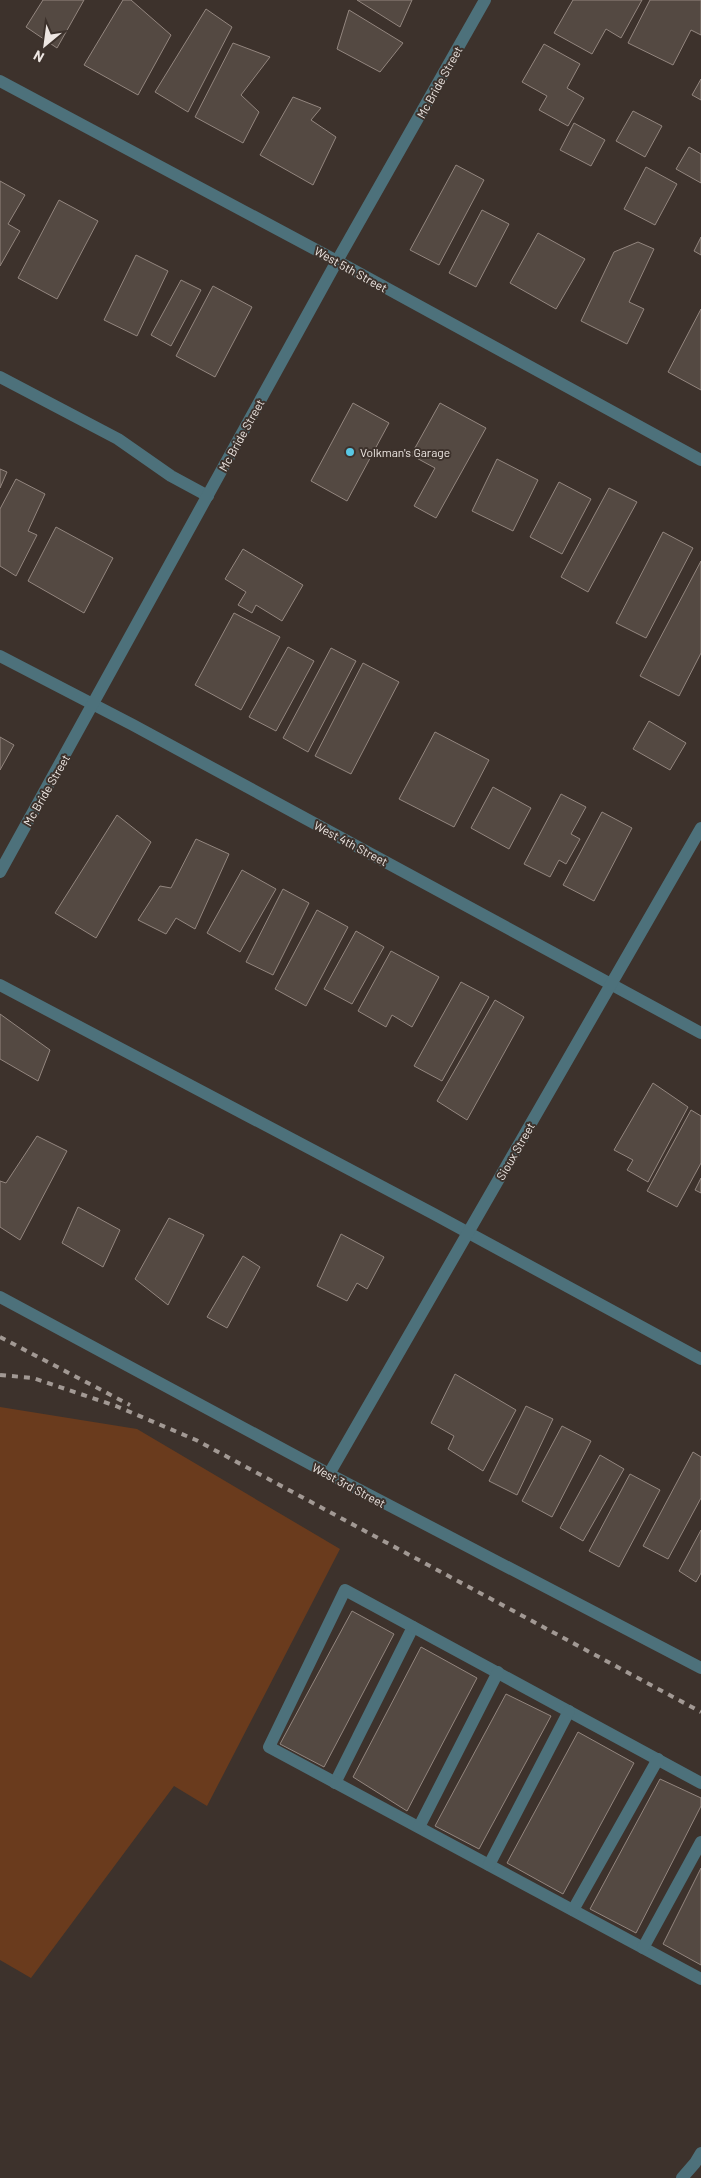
<svg xmlns="http://www.w3.org/2000/svg" width="701" height="2178" font-family="Barlow,sans-serif">
<style>
.green{fill:#6a3b1d}
.building{fill:#544942;stroke:#93867f}
.lines{fill:none;stroke-linecap:round;stroke-linejoin:round}
.minor{stroke:#4d717b;stroke-width:12}
.rail{stroke:#a29994;stroke-width:4;stroke-dasharray:6 6;stroke-linecap:butt}
.poi-dot{fill:#59c8e5;stroke:#3d322c;stroke-width:2}
.labels{text-anchor:middle;dominant-baseline:central;stroke-width:4;stroke-linejoin:round;paint-order:stroke}
.street-label{font-size:12px;fill:#eee7e3;stroke:#3d322c}
.poi-label{font-size:12px;fill:#eee7e3;stroke:#3d322c;text-anchor:start}
</style>
<rect width="100%" height="100%" fill="#3d322c"/>
<polygon class="green" points="0,1407 137,1429 340,1549 207,1806 174,1786 31,1978 0,1960"/>
<g class="building">
<polygon points="43,0 84,0 57,48 26,27"/>
<polygon points="123,0 131,0 171,35 138,95 84,65"/>
<polygon points="357,0 412,0 400,27"/>
<polygon points="573,0 642,0 621,38 606,29 592,54 554,33"/>
<polygon points="650,0 701,0 701,35 691,30 673,65 628,43"/>
<polygon points="206,9 232,27 188,112 155,92"/>
<polygon points="349,10 403,43 380,72 337,49"/>
<polygon points="233,43 270,57 241,95 259,112 243,143 195,117"/>
<polygon points="544,44 580,64 567,88 584,98 568,126 539,110 547,96 522,82"/>
<polygon points="701,79 701,100 692,95"/>
<polygon points="293,97 321,108 311,120 336,137 313,185 260,155"/>
<polygon points="633,111 662,126 645,157 616,141"/>
<polygon points="574,123 605,140 591,166 560,150"/>
<polygon points="689,147 701,154 701,183 676,169"/>
<polygon points="456,165 484,180 439,265 410,250"/>
<polygon points="646,167 677,184 655,225 624,209"/>
<polygon points="0,181 25,195 8,224 20,231 0,266"/>
<polygon points="59,200 98,221 57,299 18,278"/>
<polygon points="482,210 509,224 476,287 449,273"/>
<polygon points="538,233 585,259 556,309 510,283"/>
<polygon points="701,237 701,255 694,251"/>
<polygon points="638,242 654,249 629,302 644,309 627,344 581,321 614,252"/>
<polygon points="136,255 168,271 137,336 104,320"/>
<polygon points="181,280 201,290 171,346 151,335"/>
<polygon points="213,286 252,307 215,377 176,356"/>
<polygon points="701,309 701,390 668,372"/>
<polygon points="353,403 389,423 347,501 311,481"/>
<polygon points="440,403 486,428 436,518 414,506 435,468 411,455"/>
<polygon points="497,459 538,480 513,531 472,511"/>
<polygon points="0,469 7,472 0,488"/>
<polygon points="16,479 45,494 28,531 37,535 16,576 0,566 0,509"/>
<polygon points="559,482 591,499 562,554 530,537"/>
<polygon points="609,488 637,502 588,592 561,577"/>
<polygon points="56,527 113,558 84,613 28,581"/>
<polygon points="663,532 693,548 646,638 616,623"/>
<polygon points="243,549 303,585 282,621 256,605 252,613 238,605 246,592 225,579"/>
<polygon points="701,561 701,653 679,696 640,676"/>
<polygon points="234,613 280,637 241,710 195,685"/>
<polygon points="288,647 314,661 276,731 249,717"/>
<polygon points="331,648 356,661 308,752 283,738"/>
<polygon points="363,663 399,682 351,774 315,756"/>
<polygon points="649,721 686,743 670,770 633,749"/>
<polygon points="435,732 489,760 454,827 399,799"/>
<polygon points="0,737 14,745 0,770"/>
<polygon points="493,787 531,808 509,849 471,828"/>
<polygon points="561,794 586,807 571,834 580,839 566,864 559,860 550,877 524,864"/>
<polygon points="602,812 632,828 594,901 563,885"/>
<polygon points="117,815 151,842 96,938 55,913"/>
<polygon points="196,839 229,854 195,929 176,918 166,934 138,920 160,886 171,888"/>
<polygon points="242,870 276,889 240,952 207,933"/>
<polygon points="283,889 309,903 273,975 246,962"/>
<polygon points="317,910 348,927 306,1006 275,989"/>
<polygon points="356,931 384,947 352,1004 324,989"/>
<polygon points="391,951 439,977 412,1027 392,1015 386,1027 358,1011"/>
<polygon points="461,982 489,997 442,1081 414,1066"/>
<polygon points="495,1000 524,1017 467,1120 437,1101"/>
<polygon points="0,1014 50,1050 38,1081 0,1059"/>
<polygon points="653,1083 688,1107 648,1182 627,1170 633,1160 614,1150"/>
<polygon points="691,1110 701,1116 701,1163 677,1207 647,1191"/>
<polygon points="37,1136 67,1151 20,1240 0,1227 0,1181 6,1183"/>
<polygon points="701,1178 701,1193 695,1190"/>
<polygon points="78,1207 120,1230 103,1267 62,1243"/>
<polygon points="169,1218 204,1235 168,1305 135,1279"/>
<polygon points="341,1234 384,1257 367,1289 357,1283 347,1301 317,1286"/>
<polygon points="243,1256 260,1267 227,1328 207,1317"/>
<polygon points="455,1374 516,1410 483,1471 448,1449 454,1436 431,1423"/>
<polygon points="526,1406 553,1419 517,1495 489,1481"/>
<polygon points="562,1426 591,1441 552,1517 522,1501"/>
<polygon points="693,1452 701,1457 701,1498 668,1559 643,1546"/>
<polygon points="600,1455 624,1469 583,1541 560,1528"/>
<polygon points="630,1474 660,1490 619,1567 589,1551"/>
<polygon points="701,1530 701,1573 696,1582 679,1571"/>
<polygon points="352,1611 394,1634 324,1767 280,1744"/>
<polygon points="421,1647 477,1678 407,1811 353,1777"/>
<polygon points="506,1694 551,1716 479,1849 435,1826"/>
<polygon points="578,1732 634,1763 563,1894 507,1863"/>
<polygon points="660,1779 701,1798 701,1806 636,1933 590,1909"/>
<polygon points="701,1868 701,1965 663,1944"/>
</g>
<g class="lines">
<g class="minor">
<polyline points="0,81 337,261 701,460"/>
<polyline points="0,377 118,439 171,476 208,496"/>
<polyline points="0,656 133,725 701,1033"/>
<polyline points="0,872 337,261 485,0"/>
<polyline points="0,985 432,1213 701,1359"/>
<polyline points="0,1297 329,1474 701,1668"/>
<polyline points="329,1474 701,828"/>
<polyline points="335,1783 413,1627"/>
<polyline points="701,1783 345,1590 269,1747 701,1979"/>
<polyline points="419,1827 498,1672"/>
<polyline points="489,1865 569,1711"/>
<polyline points="573,1910 658,1759"/>
<polyline points="643,1948 701,1842"/>
<polyline points="682,2178 695,2163 701,2153"/>
</g>
<g class="rail">
<polyline points="0,1337 130,1405"/>
<polyline points="0,1375 33,1378 116,1406 196,1440 701,1712"/>
</g>
</g>
<circle class="poi-dot" cx="350" cy="452" r="5"/>
<g class="labels">
<g class="street-label">
<text transform="translate(439 82) rotate(-61)">Mc Bride Street</text>
<text transform="translate(351 269) rotate(29)">West 5th Street</text>
<text transform="translate(241 435) rotate(-61)">Mc Bride Street</text>
<text transform="translate(46 790) rotate(-60)">Mc Bride Street</text>
<text transform="translate(351 843) rotate(28)">West 4th Street</text>
<text transform="translate(515 1151) rotate(-60)">Sioux Street</text>
<text transform="translate(349 1485) rotate(28)">West 3rd Street</text>
</g>
<g class="poi-label">
<text x="360" y="452">Volkman's Garage</text>
</g>
</g>
<g transform="translate(45 45) rotate(209)" stroke="#3d322c" stroke-width="4" paint-order="stroke">
<path d="M0-4L9 19L0 12L-9 19Z" fill="#eee7e3"/>
<text y="-8" font-size="14" font-weight="bold" text-anchor="middle" fill="#eee7e3">N</text>
</g>
</svg>
